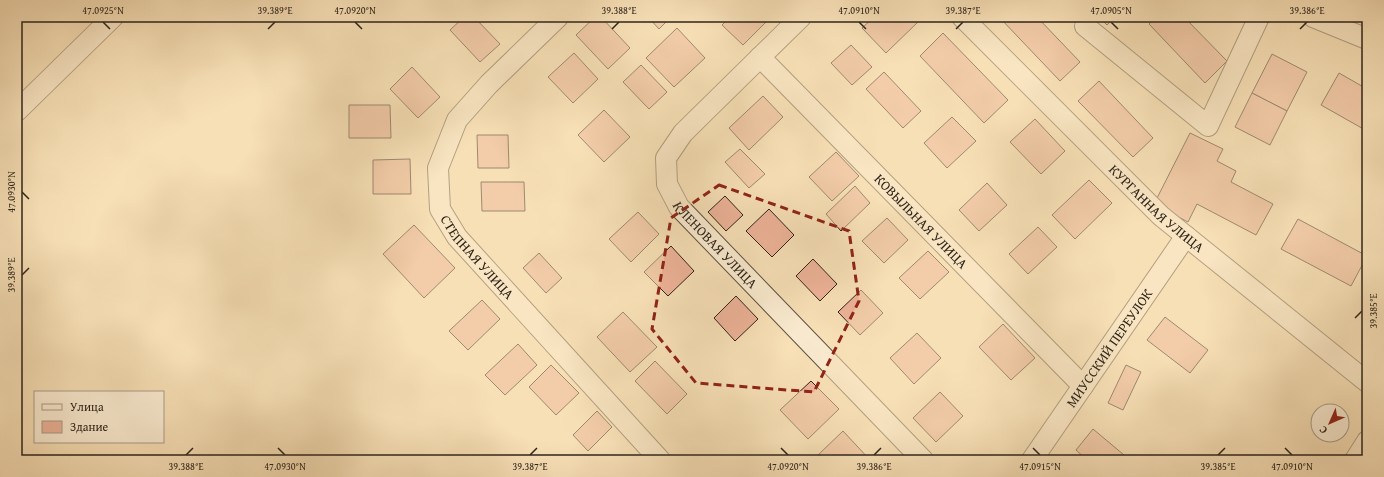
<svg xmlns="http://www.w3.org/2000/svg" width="1384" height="477" font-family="'Gentium Book Plus',serif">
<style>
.building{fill:#eeb399;stroke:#2d241b}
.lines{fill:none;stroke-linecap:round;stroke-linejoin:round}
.minor-casing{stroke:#605342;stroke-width:22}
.minor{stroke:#faebd0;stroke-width:20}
.marked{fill:none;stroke:#8f2418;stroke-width:3;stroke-dasharray:8 5;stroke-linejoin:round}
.ticks{fill:none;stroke:#2d241b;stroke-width:1.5}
.labels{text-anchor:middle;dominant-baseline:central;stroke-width:3;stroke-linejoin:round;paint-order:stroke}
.street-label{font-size:14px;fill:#2d241b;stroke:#faebd0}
.neatline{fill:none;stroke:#2d241b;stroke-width:1.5}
.ticks-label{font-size:10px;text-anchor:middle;fill:#2d241b}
</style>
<rect width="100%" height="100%" fill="#f8e0b7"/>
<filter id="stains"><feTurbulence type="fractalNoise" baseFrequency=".005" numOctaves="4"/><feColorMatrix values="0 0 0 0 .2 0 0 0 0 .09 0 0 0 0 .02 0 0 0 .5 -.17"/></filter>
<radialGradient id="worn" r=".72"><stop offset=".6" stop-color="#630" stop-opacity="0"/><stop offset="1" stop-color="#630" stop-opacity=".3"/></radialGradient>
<g class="building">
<polygon points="464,17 474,17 500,44 480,62 450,30"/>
<polygon points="595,17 601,17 630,48 608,69 576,35"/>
<polygon points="648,17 671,17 659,29"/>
<polygon points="730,17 763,17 767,21 743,45 722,25"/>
<polygon points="874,17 915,17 919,21 886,53 862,28"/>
<polygon points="999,17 1037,17 1080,62 1060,81"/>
<polygon points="1099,17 1115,17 1107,25"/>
<polygon points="1156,17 1184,17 1227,61 1205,83 1149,24"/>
<polygon points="677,28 705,58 674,87 646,58"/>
<polygon points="943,33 1008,100 984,123 920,56"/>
<polygon points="851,45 872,67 852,85 831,63"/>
<polygon points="574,53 598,79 573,103 548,77"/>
<polygon points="1272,54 1307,72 1287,111 1252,93"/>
<polygon points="641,65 667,92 649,109 623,82"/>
<polygon points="412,67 440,97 418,118 390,89"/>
<polygon points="884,72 921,111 903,128 866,89"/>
<polygon points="1339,73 1367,89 1367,131 1321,105"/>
<polygon points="1099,81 1153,138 1133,157 1078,101"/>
<polygon points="1252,93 1287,111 1270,145 1235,127"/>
<polygon points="763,96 783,117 749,150 729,128"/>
<polygon points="349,105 390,105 391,138 349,138"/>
<polygon points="604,110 630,137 604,162 578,135"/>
<polygon points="952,117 976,141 947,168 924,143"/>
<polygon points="1035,119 1065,151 1041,174 1010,142"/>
<polygon points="1190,133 1223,149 1217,161 1236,171 1231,182 1273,204 1256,235 1197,204 1188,222 1154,204"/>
<polygon points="477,135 508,135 509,168 478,168"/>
<polygon points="740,149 765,174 749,188 725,162"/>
<polygon points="836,152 859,176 832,201 809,177"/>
<polygon points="410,159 411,194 373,194 373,160"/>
<polygon points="1089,180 1112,203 1075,239 1052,215"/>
<polygon points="481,182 524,182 525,211 482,211"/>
<polygon points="987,183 1007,205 979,231 959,210"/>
<polygon points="855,186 870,203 841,231 826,214"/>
<polygon points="725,196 743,215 726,231 708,212"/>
<polygon points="769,209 794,235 772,257 746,231"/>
<polygon points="638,212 659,234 631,262 609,239"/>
<polygon points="887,218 908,240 884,263 862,241"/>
<polygon points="1298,219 1367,256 1351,286 1281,249"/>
<polygon points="414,225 455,268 424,298 383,254"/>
<polygon points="1038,227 1057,247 1028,274 1009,254"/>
<polygon points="671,246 694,271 668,296 644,272"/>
<polygon points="928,251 949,272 920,299 899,278"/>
<polygon points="539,253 562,278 546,293 523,268"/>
<polygon points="813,259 837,284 820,301 796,276"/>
<polygon points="861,290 883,313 860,335 838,312"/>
<polygon points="736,296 758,319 735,341 714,318"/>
<polygon points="482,300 500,319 468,350 449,331"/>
<polygon points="623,312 657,347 630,372 597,337"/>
<polygon points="1165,317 1208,350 1190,373 1147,340"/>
<polygon points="1003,324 1035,358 1011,380 979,347"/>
<polygon points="917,333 941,358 914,384 890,358"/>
<polygon points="518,344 537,365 505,395 485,375"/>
<polygon points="655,361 687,394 667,414 635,381"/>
<polygon points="551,365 579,393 556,415 529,387"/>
<polygon points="1126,365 1141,372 1123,410 1108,403"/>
<polygon points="811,381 839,409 808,439 780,410"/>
<polygon points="940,392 963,416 936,442 913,418"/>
<polygon points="597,411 612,427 588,451 573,435"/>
<polygon points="1093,429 1130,460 1087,460 1076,450"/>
<polygon points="843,431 870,460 821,460 817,456"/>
</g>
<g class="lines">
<defs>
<g id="minor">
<path id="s1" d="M558,17l-69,67 -32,36 -19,48 2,41 17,28 203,223"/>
<path id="s2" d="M801,17l-118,116 -17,25 1,26 12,23 244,253"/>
<path id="s3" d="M962,17l199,199 206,166"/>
<polyline points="1313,17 1367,39"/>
<polyline points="1085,26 1208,126 1259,17"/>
<path id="s4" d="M760,57l323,329"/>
<polyline points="17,111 113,17"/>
<path id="s5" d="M1032,460l154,-224"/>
<polyline points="1355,460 1367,441"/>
</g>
</defs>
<use href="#minor" class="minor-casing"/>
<use href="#minor" class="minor"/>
</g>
<path d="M0 0H1384V477H0ZM719,185l130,46 10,70 -45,91 -118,-9 -44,-54 19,-111z" fill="#f8e0b7" fill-opacity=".55" fill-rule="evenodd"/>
<path class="marked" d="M719,185l130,46 10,70 -45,91 -118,-9 -44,-54 19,-111z"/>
<path class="ticks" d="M103,22l7,7M355,22l7,7M859,22l7,7M1111,22l7,7M268,29l7,-7M612,29l7,-7M956,29l7,-7M1300,29l7,-7M22,192l7,7M22,275l7,-7M1355,318l7,-7M278,448l7,7M781,448l7,7M1033,448l7,7M1285,448l7,7M186,455l7,-7M530,455l7,-7M874,455l7,-7M1218,455l7,-7"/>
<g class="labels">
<g class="street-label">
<text stroke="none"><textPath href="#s3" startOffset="273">КУРГАННАЯ УЛИЦА</textPath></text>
<text stroke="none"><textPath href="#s4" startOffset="230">КОВЫЛЬНАЯ УЛИЦА</textPath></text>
<text stroke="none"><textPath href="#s2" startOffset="300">КЛЕНОВАЯ УЛИЦА</textPath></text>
<text stroke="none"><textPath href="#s1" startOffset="298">СТЕПНАЯ УЛИЦА</textPath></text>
<text stroke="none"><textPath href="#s5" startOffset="136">МИУССКИЙ ПЕРЕУЛОК</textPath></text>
</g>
</g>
<rect width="1384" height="477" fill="none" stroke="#f8e0b7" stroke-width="44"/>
<rect x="34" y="391" width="130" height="52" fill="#faebd0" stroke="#a89b88"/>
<rect x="42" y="404" width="20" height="6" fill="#faebd0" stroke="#a89b88"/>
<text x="70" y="411" font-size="12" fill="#2d241b">Улица</text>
<rect x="42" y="421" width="20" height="12" fill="#eeb399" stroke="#a89b88"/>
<text x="70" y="431" font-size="12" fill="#2d241b">Здание</text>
<g transform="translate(1330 423) rotate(225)"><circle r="19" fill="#faebd0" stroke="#a89b88"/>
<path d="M0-3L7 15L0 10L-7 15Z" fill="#8f2418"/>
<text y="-6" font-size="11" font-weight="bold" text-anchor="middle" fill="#2d241b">С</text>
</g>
<rect x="22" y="22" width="1340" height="433" class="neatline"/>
<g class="ticks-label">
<text x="103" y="14">47.0925°N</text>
<text x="275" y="14">39.389°E</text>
<text x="355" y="14">47.0920°N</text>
<text x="619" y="14">39.388°E</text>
<text x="859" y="14">47.0910°N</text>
<text x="963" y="14">39.387°E</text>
<text x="1111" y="14">47.0905°N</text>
<text x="1307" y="14">39.386°E</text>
<text transform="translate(11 192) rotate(-90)" y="4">47.0930°N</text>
<text transform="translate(11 275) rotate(-90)" y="4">39.389°E</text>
<text transform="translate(1373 311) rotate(-90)" y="4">39.385°E</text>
<text x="186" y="470">39.388°E</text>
<text x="285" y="470">47.0930°N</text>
<text x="530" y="470">39.387°E</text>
<text x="788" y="470">47.0920°N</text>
<text x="874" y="470">39.386°E</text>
<text x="1040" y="470">47.0915°N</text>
<text x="1218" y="470">39.385°E</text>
<text x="1292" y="470">47.0910°N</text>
</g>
<rect width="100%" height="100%" filter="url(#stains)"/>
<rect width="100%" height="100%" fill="url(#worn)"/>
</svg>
